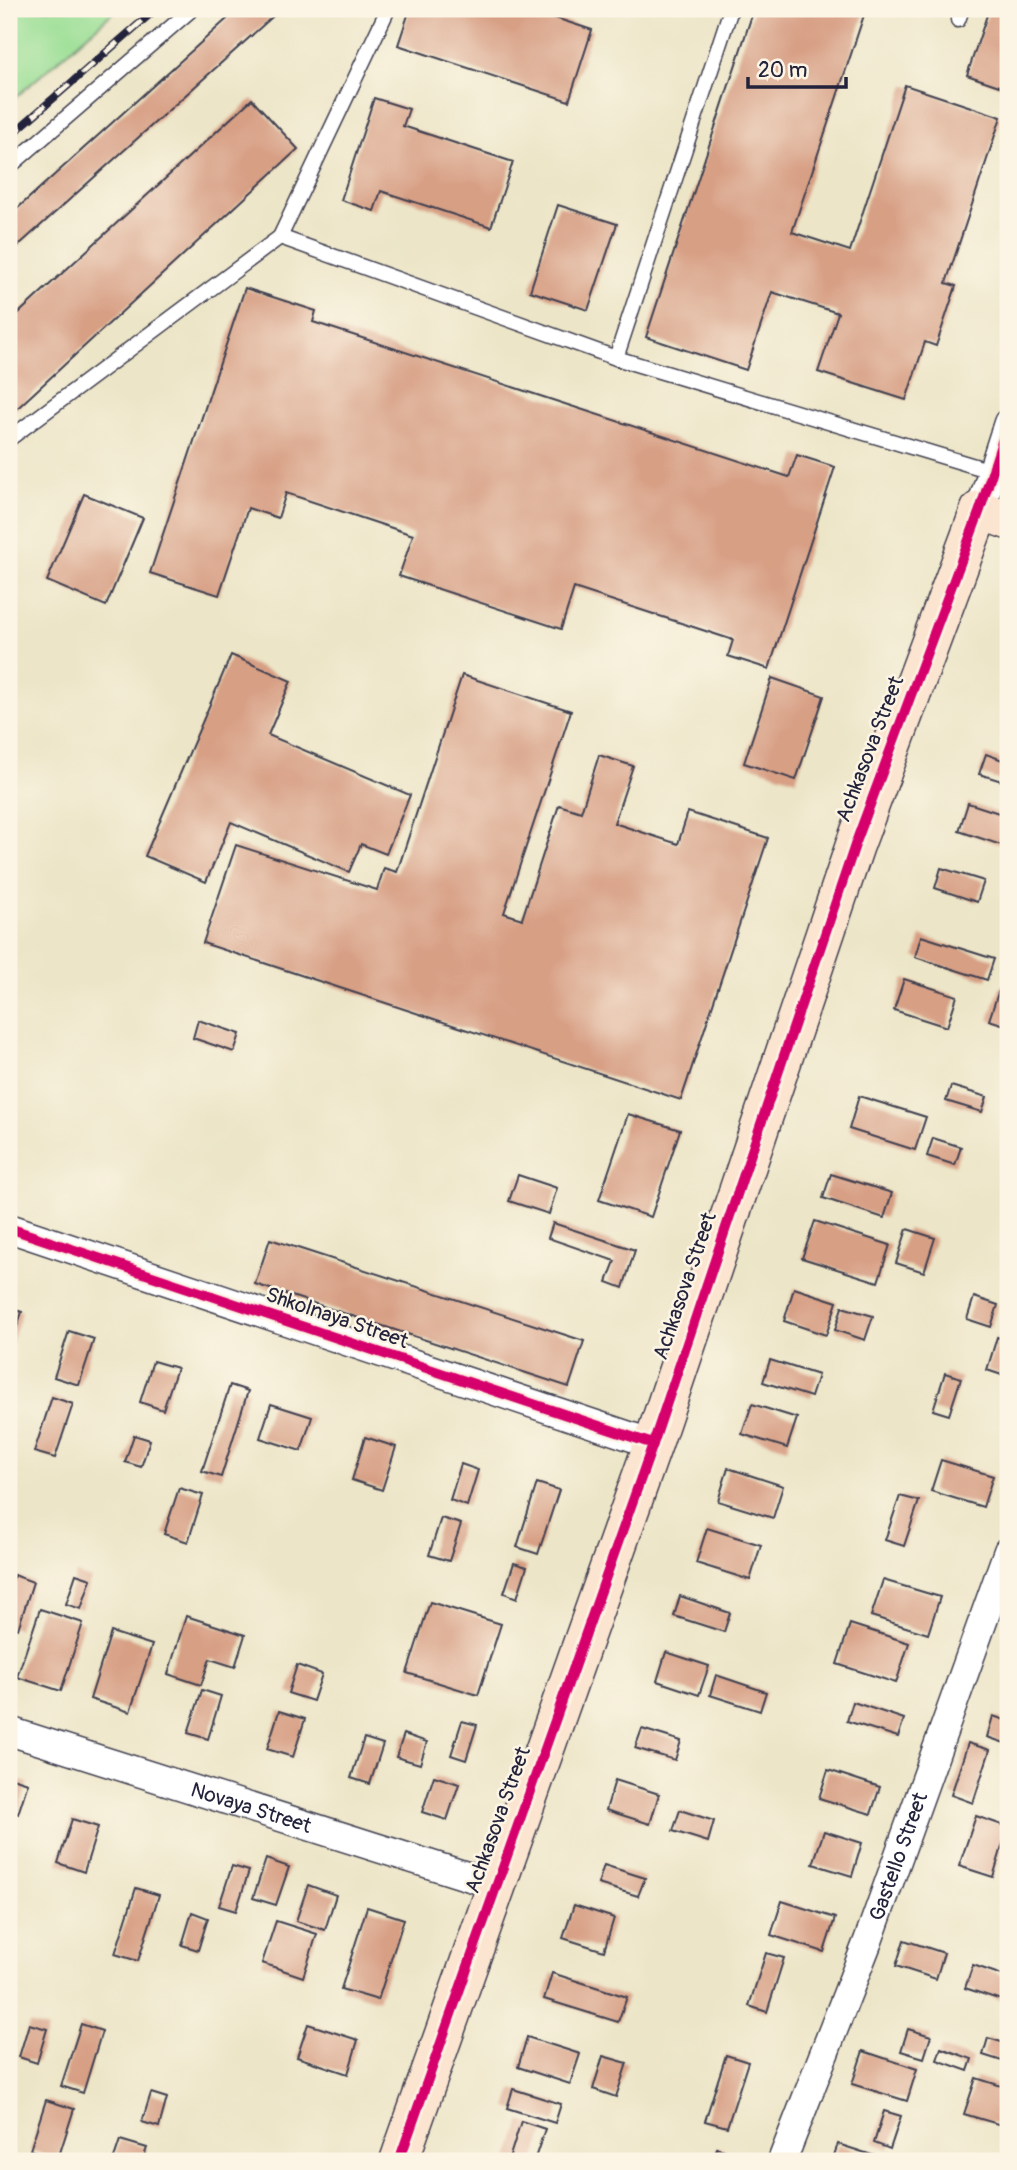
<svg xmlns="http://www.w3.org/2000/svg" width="1017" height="2170" font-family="Pangolin,sans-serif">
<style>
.green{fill:#9bdf96;stroke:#5e8068;stroke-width:2}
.building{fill:#d79f84}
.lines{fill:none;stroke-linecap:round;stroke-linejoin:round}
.lane-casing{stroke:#403f50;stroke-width:17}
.street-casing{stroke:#403f50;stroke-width:31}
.secondary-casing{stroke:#403f50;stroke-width:41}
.lane{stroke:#fff;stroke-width:14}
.street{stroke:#fff;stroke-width:28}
.secondary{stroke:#fce5d0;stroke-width:38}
.rail-casing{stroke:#22223b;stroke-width:8}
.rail{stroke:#fcf5e5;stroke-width:5;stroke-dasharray:16;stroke-linecap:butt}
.cycleway-casing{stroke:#fcf5e5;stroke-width:15}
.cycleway{stroke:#d6006c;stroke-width:10}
.labels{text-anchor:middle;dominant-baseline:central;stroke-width:5;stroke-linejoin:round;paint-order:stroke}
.street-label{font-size:21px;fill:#22223b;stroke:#fcf5e5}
</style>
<rect width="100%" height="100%" fill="#fcf5e5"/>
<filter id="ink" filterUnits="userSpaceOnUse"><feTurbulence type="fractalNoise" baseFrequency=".0143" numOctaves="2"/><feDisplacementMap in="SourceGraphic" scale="14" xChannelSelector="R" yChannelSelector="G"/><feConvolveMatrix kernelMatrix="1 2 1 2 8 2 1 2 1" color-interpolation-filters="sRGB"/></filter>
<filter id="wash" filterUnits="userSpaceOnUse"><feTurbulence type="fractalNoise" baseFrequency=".00686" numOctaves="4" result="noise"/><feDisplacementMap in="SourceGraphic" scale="28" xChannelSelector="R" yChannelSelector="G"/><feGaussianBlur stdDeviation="1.57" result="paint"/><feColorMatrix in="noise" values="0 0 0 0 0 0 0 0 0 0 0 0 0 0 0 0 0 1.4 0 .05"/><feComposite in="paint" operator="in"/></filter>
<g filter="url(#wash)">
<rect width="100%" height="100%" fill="#ece5c7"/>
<polygon class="green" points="9,9 117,9 9,103"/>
<g id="blocks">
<g class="building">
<polygon points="238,9 281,9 9,254 9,216"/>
<polygon points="410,9 528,9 592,30 569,101 398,45"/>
<polygon points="754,9 866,9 792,232 850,251 905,85 1001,117 946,283 956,286 936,346 925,342 906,400 818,372 838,313 772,292 746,370 646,337"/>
<polygon points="989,9 1008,9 1008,89 967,75"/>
<polygon points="374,98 409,109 403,126 513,162 491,227 381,191 374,211 341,200"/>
<polygon points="252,99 298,149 9,416 9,322"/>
<polygon points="558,205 617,224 588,310 530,291"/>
<polygon points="245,288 316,311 313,322 789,477 797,455 835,467 769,669 728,656 733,640 574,588 561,629 399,576 413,535 286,493 278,518 248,508 219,595 150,573"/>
<polygon points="84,494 143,518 106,606 47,581"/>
<polygon points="231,655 291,681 268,735 410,795 386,854 361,844 349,872 231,822 206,882 145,856"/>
<polygon points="462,675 571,711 504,913 522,919 559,805 581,812 599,755 633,766 614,823 678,844 688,812 768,838 681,1100 203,943 236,845 377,890 384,868 397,872"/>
<polygon points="772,678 824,696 796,780 744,763"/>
<polygon points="986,754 1008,762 1008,783 979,774"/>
<polygon points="968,803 1008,816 1004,846 959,831"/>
<polygon points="941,868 984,881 977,902 935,888"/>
<polygon points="921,936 994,959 987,980 915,957"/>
<polygon points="904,979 957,996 947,1027 894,1010"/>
<polygon points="1000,987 1008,989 1008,1026 989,1020"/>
<polygon points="198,1020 240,1034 234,1052 193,1038"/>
<polygon points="951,1086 987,1097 982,1112 946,1101"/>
<polygon points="859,1096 926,1117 915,1150 849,1129"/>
<polygon points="628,1114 680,1130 651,1217 599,1200"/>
<polygon points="933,1138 961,1147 955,1165 927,1156"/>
<polygon points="831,1174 892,1193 884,1218 823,1198"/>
<polygon points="518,1175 557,1188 549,1214 509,1201"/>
<polygon points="815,1221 890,1245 878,1282 802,1258"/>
<polygon points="553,1223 635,1250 623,1288 607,1282 615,1261 548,1238"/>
<polygon points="907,1229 935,1238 924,1272 896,1263"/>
<polygon points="270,1239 584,1341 569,1387 255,1284"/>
<polygon points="794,1288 837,1302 826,1335 784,1321"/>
<polygon points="974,1297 998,1305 991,1327 967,1319"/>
<polygon points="842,1307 873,1316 865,1340 835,1330"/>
<polygon points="9,1308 22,1312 9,1351"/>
<polygon points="69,1331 94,1339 79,1385 54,1377"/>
<polygon points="997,1337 1008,1340 1008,1377 987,1370"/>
<polygon points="770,1360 818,1375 811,1397 763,1382"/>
<polygon points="153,1361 177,1368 163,1410 140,1402"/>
<polygon points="945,1373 961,1378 949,1415 933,1410"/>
<polygon points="230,1385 248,1391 221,1477 202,1471"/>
<polygon points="52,1397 73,1404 55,1458 34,1452"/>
<polygon points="271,1404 312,1417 301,1451 260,1438"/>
<polygon points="752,1404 797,1418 787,1448 742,1434"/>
<polygon points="134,1435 150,1440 141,1467 125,1462"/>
<polygon points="365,1437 396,1447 382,1490 352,1480"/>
<polygon points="941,1460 993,1476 983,1507 931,1491"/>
<polygon points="461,1464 478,1470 467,1506 450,1500"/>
<polygon points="728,1468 783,1486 773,1518 718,1501"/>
<polygon points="537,1483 559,1490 538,1554 517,1547"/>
<polygon points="179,1488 203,1495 188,1542 164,1534"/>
<polygon points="900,1496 919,1501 904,1546 885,1540"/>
<polygon points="441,1518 461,1524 449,1561 429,1555"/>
<polygon points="707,1528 761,1545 750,1580 696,1563"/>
<polygon points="514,1563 527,1567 517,1598 504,1593"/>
<polygon points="76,1574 91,1579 81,1609 66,1604"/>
<polygon points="14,1575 33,1582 18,1629 9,1626 9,1593"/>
<polygon points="883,1580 940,1597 928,1634 871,1616"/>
<polygon points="680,1596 730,1613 724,1632 674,1616"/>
<polygon points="430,1602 501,1624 478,1695 407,1673"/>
<polygon points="40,1609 83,1623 61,1691 17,1677"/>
<polygon points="186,1616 245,1635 235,1667 210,1659 201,1685 168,1674"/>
<polygon points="850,1624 909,1643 896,1683 837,1664"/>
<polygon points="111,1632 152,1645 130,1712 90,1699"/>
<polygon points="666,1652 709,1666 699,1695 657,1681"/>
<polygon points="297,1665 322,1674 313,1701 288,1693"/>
<polygon points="716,1675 766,1692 760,1711 710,1695"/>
<polygon points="202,1690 221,1696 208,1739 188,1733"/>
<polygon points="853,1702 904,1719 898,1737 847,1721"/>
<polygon points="279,1711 305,1719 293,1757 267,1749"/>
<polygon points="993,1716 1008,1721 1008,1744 987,1737"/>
<polygon points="462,1721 477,1725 466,1760 451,1755"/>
<polygon points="642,1729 681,1741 675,1760 635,1748"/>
<polygon points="404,1734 427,1742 420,1764 396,1757"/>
<polygon points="364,1738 383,1744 370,1784 351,1778"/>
<polygon points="968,1743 990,1750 973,1803 951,1795"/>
<polygon points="828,1770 880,1787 871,1814 819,1798"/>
<polygon points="434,1776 459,1784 447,1820 422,1812"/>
<polygon points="9,1777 28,1783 18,1814 9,1810"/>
<polygon points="615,1780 659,1794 650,1824 606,1810"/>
<polygon points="680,1810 714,1821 708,1842 673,1831"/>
<polygon points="976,1816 1008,1827 993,1877 959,1866"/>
<polygon points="72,1819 98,1827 84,1872 58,1863"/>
<polygon points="824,1831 862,1843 852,1876 813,1864"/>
<polygon points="266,1859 289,1867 276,1905 253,1898"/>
<polygon points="604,1865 645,1878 638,1896 598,1884"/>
<polygon points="232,1866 249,1871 236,1911 219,1906"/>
<polygon points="308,1885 336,1895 325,1930 296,1921"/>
<polygon points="136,1888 159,1895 138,1961 115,1954"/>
<polygon points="782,1901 835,1918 824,1952 771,1935"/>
<polygon points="574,1905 614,1918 604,1951 563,1938"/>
<polygon points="367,1907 404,1919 378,2000 341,1989"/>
<polygon points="192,1912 208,1918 198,1950 182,1945"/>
<polygon points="276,1921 317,1934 303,1977 262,1963"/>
<polygon points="904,1940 944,1953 936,1979 896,1966"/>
<polygon points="766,1953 784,1958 767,2012 749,2006"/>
<polygon points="973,1965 1008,1977 1007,2002 965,1988"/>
<polygon points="552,1973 627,1997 618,2022 544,1999"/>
<polygon points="29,2024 47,2029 37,2063 19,2057"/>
<polygon points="81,2024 102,2031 83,2093 61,2086"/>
<polygon points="308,2024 358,2040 348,2074 297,2057"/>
<polygon points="908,2029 931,2036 924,2058 901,2051"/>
<polygon points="527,2037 580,2054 570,2084 518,2067"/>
<polygon points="988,2038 1008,2044 1008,2063 983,2055"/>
<polygon points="941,2048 972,2059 968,2071 937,2060"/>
<polygon points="863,2051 917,2069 907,2101 852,2084"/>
<polygon points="726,2055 748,2062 727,2127 705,2121"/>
<polygon points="603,2056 627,2063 616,2097 593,2089"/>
<polygon points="976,2078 1008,2088 1008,2127 964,2114"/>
<polygon points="513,2089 561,2104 555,2123 507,2108"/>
<polygon points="151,2093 167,2098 159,2127 142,2122"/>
<polygon points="46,2100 74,2109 58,2159 30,2150"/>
<polygon points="884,2111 901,2116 890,2149 874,2143"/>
<polygon points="521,2121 545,2129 534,2161 509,2159"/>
<polygon points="120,2140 147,2148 142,2161 113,2161"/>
<polygon points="838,2144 881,2158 880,2161 832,2161"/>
<polygon points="717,2148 757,2161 712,2161"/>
</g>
</g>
</g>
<g filter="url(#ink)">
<use href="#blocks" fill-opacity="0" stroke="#403f50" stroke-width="2"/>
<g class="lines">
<defs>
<g id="lane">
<polyline points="958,20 962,9"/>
<polyline points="9,167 192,9"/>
<polyline points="280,237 388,9"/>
<polyline points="616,358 731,9"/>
<polyline points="9,439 280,237 616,358 991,471"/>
</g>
<g id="street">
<polyline points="980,510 1008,423"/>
<polyline points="9,1228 653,1444"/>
<path id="s1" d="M9,1731l486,154"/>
<path id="s2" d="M782,2161l86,-220 140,-390"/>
</g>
<polyline id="secondary" points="399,2161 653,1444 855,845 980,510 1008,520"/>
</defs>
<use href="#lane" class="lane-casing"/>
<use href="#street" class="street-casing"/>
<use href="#secondary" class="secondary-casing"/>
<use href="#lane" class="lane"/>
<use href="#street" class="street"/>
<use href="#secondary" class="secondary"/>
<defs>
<polyline id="rail" points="9,137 156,9"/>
</defs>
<use href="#rail" class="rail-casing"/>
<use href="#rail" class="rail"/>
<defs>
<g id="cycleway">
<polyline points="9,1228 653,1444"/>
<polyline points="399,2161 653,1444 855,845 980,510 1008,423"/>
</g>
</defs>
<use href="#cycleway" class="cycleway-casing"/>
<use href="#cycleway" class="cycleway"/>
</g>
</g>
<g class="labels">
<g class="street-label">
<text transform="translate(870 749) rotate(-69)">Achkasova Street</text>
<text transform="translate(685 1286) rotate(-71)">Achkasova Street</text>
<text transform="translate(337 1318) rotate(19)">Shkolnaya Street</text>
<text stroke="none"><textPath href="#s1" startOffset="254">Novaya Street</textPath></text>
<text transform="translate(498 1820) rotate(-70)">Achkasova Street</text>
<text stroke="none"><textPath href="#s2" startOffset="326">Gastello Street</textPath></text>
</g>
</g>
<rect width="1017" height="2170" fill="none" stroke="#fcf5e5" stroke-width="35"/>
<path d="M748 77v10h98v-10" fill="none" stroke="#22223b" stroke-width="3.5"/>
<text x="758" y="77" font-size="21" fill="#22223b" stroke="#fcf5e5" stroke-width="5" paint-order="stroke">20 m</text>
</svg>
